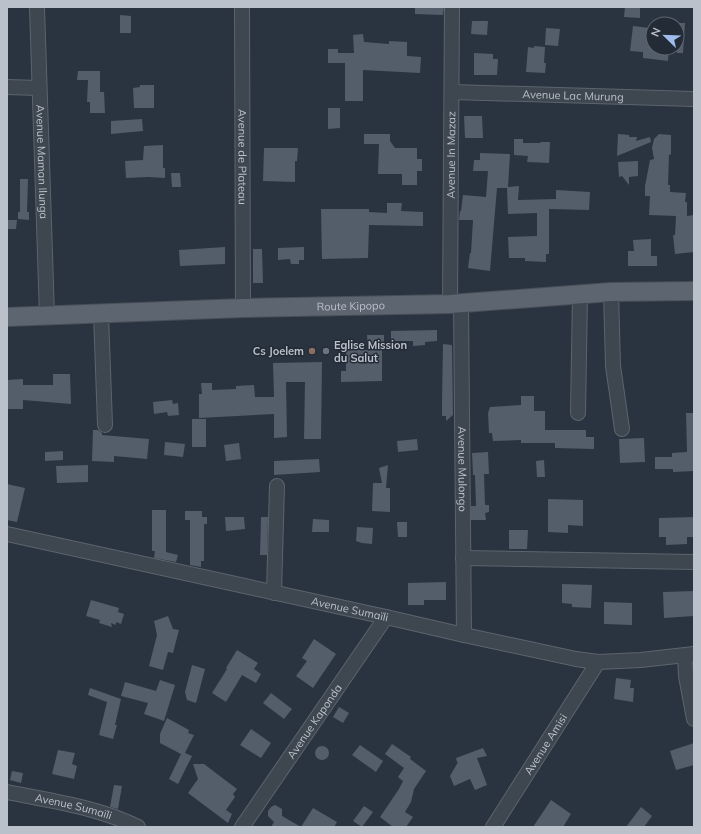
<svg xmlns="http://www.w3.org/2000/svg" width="701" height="834" font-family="Mulish,sans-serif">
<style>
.building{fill:#545d6a}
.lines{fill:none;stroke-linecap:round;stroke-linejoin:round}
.minor-casing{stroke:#5c646d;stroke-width:16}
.major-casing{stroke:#484f59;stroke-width:20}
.minor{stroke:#3e4650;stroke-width:14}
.major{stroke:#5d6570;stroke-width:18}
.education-dot{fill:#8d6e63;stroke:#232b36;stroke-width:1.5}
.worship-dot{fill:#6b7280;stroke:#232b36;stroke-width:1.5}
.labels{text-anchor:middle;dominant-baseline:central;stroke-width:3;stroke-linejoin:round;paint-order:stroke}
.street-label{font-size:11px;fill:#bbc1ca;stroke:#232b36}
.poi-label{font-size:11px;font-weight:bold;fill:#bbc1ca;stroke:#232b36;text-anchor:start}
</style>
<rect width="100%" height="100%" fill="#2a3440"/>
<g class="building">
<polygon points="415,7 444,7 443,15 415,14"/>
<polygon points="625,7 640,7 640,18 624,17"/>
<polygon points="120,15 131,16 131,33 120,33"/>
<polygon points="472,21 488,21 487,35 471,34"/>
<polygon points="677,23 685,23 683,53 677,53"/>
<polygon points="633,26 650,28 650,33 653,33 653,48 669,48 668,61 643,58 643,52 630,51"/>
<polygon points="546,28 560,29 558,46 545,45"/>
<polygon points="363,34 364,42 389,44 389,41 407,42 407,56 421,57 420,73 363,70 363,101 345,101 345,63 328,63 328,49 338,49 338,53 354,53 353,35"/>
<polygon points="534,46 545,47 544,63 546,63 545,73 526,72 528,47 534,48"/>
<polygon points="474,53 493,54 493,59 498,59 497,75 474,75"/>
<polygon points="78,71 100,71 100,92 104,92 105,113 90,113 90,102 87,102 88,80 77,80"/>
<polygon points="140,85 154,85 154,108 134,108 133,88 140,87"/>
<polygon points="328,108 340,108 340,128 328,129"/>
<polygon points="464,116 482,116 483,138 465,138"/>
<polygon points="142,119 143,131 111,134 111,121"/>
<polygon points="364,134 390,134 390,141 395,148 417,148 417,159 422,159 422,171 417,171 417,185 402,185 402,174 378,174 379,144 364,144"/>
<polygon points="618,134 629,135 629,137 637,137 636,141 650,137 651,142 617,156"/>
<polygon points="659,134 671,135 671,154 669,155 668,185 670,185 670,192 686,193 685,202 687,202 687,216 694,215 694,252 675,254 673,235 675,235 676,216 649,215 650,196 645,196 645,186 650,160 654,159 652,148 654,139"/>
<polygon points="514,139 523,139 523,143 540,143 541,142 550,142 549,163 527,162 528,156 514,155"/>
<polygon points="163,145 163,168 165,168 165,178 148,177 126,178 125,161 143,160 144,146"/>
<polygon points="264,148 298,148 297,161 295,161 295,182 263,181"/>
<polygon points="480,153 510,154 508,187 519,186 518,200 556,199 556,190 590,192 589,210 549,209 549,254 546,254 546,262 525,261 525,258 509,258 508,237 537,236 537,213 508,214 507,188 497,188 490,271 468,268 470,253 471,253 473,220 459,220 460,211 461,211 463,195 486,197 488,171 473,171 474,160 480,160"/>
<polygon points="638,161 638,176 629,177 629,185 622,176 619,177 618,162"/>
<polygon points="171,173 180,173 181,187 172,187"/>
<polygon points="20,179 28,179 27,212 29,212 29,220 18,219 18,212 20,212"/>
<polygon points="387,203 402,203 401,211 423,212 423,226 369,225 368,258 322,259 321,209 369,209 369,212 387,213"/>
<polygon points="7,220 17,220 16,229 7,229"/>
<polygon points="651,239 651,256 657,256 657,266 628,266 628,251 634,251 633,240"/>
<polygon points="225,247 225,264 180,266 179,250"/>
<polygon points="304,247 304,260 299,260 299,264 291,264 290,259 278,260 278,248"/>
<polygon points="253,249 262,249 263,283 253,283"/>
<polygon points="437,330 437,341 425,342 425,345 413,346 413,341 391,341 391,331"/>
<polygon points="367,335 384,335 384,349 382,349 382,381 341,382 341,371 346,371 346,350 368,350"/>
<polygon points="443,344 452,345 453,415 446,421 446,416 442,416 442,400"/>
<polygon points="322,362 321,439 304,439 305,382 286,382 287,437 274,438 274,414 199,418 199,394 202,394 201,383 212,383 212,390 236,389 236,386 254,385 255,397 274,397 273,363"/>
<polygon points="53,374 70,374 71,404 23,400 23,409 7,409 7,380 23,379 23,385 53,385"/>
<polygon points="521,396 534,396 534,411 545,411 545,430 586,430 586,437 594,437 594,449 555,448 555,443 521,443 521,440 493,441 492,433 489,433 488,413 490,407 521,405"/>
<polygon points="172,400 173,404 178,403 179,415 168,416 167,412 154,414 153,402"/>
<polygon points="686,413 694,413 694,471 673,472 673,469 655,469 655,457 672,457 672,453 687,452"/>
<rect x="192" y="419" width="14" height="28"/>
<polygon points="93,430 98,430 102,433 102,435 149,439 147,459 114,456 114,462 92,461"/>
<polygon points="644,438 645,462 620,463 619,439"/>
<polygon points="417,439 418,450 398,452 397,441"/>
<polygon points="165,442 185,444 183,457 164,455"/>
<polygon points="239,443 241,459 226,461 224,445"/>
<polygon points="63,451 63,460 45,461 45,452"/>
<polygon points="488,452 489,474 484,474 485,505 489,505 489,512 485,513 486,520 471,520 471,506 476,506 475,475 473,475 472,453"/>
<polygon points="319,459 320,472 274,475 274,461"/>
<polygon points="544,460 545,477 537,477 536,461"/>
<polygon points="88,465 88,482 57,483 56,466"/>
<polygon points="388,465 386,488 390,488 390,512 372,511 373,483 382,483 379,468"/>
<polygon points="7,484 25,488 17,522 7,520"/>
<polygon points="548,499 583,500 583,526 568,525 568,533 548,532"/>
<polygon points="152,510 166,510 166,552 178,555 176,562 154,558 155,551 152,551"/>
<polygon points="185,511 202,511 202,517 207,517 207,524 204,524 204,561 201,561 201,567 190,565 190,520 185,520"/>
<polygon points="225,517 244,517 245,529 226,531"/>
<polygon points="261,517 268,517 267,555 260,555"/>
<polygon points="694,517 694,537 687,537 687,544 666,545 666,537 659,537 659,518"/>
<polygon points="313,519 329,520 329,532 312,532"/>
<polygon points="397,522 407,522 407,537 398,537"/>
<polygon points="357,527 373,528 372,544 362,543 356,541"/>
<polygon points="509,530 528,530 527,549 509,549"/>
<polygon points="446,582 446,600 424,600 424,605 408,605 408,583"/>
<polygon points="562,584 592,585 591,608 572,607 572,604 562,603"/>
<polygon points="694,591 694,616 664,618 663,592"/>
<polygon points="91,600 119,608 118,612 124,614 121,624 116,622 116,625 111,623 112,627 99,623 100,620 86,616"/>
<polygon points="604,602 632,603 632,625 604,624"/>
<polygon points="168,616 173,629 179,630 173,653 168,652 163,670 149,666 157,635 154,621"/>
<polygon points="314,639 336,654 313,688 296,676 307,661 302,658"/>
<polygon points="237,650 258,663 254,669 261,674 256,683 242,675 226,702 212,693 227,669 226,668"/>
<polygon points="192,665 205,669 196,703 187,700 185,692"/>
<polygon points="616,678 631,680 630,688 634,688 633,702 614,699"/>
<polygon points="160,680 175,685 164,721 144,714 148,703 121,696 125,682 156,691"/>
<polygon points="90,688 121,699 115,725 117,725 113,739 99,735 107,702 88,695"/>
<polygon points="271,693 292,709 284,719 263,703"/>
<polygon points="339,707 349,713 343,723 333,717"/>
<polygon points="167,718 189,730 188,733 194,735 185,753 192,756 178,784 169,779 181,754 160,743 160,734"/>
<polygon points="251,729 271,743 261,758 240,745"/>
<polygon points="694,743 694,765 676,770 670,751"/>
<polygon points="392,744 411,757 410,759 426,771 414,789 411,802 405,812 413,817 406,827 393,827 380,817 399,789 403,781 398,777 404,768 385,754"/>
<polygon points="360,745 383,761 376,772 352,755"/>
<circle cx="322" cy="753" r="7"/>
<polygon points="483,748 487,756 477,758 487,785 475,790 470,779 454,786 450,776 458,762 457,762 456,758"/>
<polygon points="58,750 75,753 72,764 77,766 74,779 52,774"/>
<polygon points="193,764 204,764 237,789 233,794 235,797 226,810 232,814 228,823 188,793 198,779"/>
<polygon points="12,771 23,773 21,783 10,780"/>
<polygon points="114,785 122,786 118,809 110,807"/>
<polygon points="551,800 571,814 563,827 533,827"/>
<polygon points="275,805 282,809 282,816 301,827 271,827 274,822 268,816 268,811 271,807"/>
<polygon points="364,806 373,812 362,827 353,821"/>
<polygon points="641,807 652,816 644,827 626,827"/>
<polygon points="313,808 337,822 334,827 301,827"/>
</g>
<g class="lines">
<defs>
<g id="minor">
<path id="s1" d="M37,7l10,309"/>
<path id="s2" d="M242,7l1,301"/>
<polyline points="7,87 39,88"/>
<path id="s3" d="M452,92l242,7"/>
<polyline points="611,292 613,366 622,429"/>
<path id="s4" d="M461,303l3,332"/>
<path id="s5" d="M450,304l2,-297"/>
<polyline points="101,314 105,425"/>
<polyline points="578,413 580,294"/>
<path id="s6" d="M7,534l379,83 78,18 112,24 22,3 43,-2 53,-6"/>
<polyline points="463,558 694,562"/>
<polyline points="274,593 277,486"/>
<polyline points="685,656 686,676 694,719"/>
<path id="s7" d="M7,792c44,9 91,15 131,35"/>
<path id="s8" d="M242,827l144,-210"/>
<path id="s9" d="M493,827l105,-165"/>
</g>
<g id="major">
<path id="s10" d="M7,317l236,-9 207,-4 161,-12 83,-1"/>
</g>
</defs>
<use href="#minor" class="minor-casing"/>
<use href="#major" class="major-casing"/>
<use href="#minor" class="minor"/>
<use href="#major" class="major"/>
</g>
<circle class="education-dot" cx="312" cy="351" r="4"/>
<circle class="worship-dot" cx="326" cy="351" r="4"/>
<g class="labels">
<g class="street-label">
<text stroke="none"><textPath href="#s3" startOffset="121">Avenue Lac Murung</textPath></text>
<text stroke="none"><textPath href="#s5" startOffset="149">Avenue In Mazaz</textPath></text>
<text stroke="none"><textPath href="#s2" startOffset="150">Avenue de Plateau</textPath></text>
<text stroke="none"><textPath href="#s1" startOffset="155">Avenue Maman Ilunga</textPath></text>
<text stroke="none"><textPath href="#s10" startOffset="344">Route Kipopo</textPath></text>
<text stroke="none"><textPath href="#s4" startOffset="166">Avenue Mulongo</textPath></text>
<text stroke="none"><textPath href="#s6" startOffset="351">Avenue Sumaïli</textPath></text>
<text stroke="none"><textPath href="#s8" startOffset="128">Avenue Kaponda</textPath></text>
<text stroke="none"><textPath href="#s9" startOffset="98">Avenue Amisi</textPath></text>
<text stroke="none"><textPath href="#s7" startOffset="68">Avenue Sumaïli</textPath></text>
</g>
<g class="poi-label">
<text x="334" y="345">Eglise Mission<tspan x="334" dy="13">du Salut</tspan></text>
<text x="304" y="351" text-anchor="end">Cs Joelem</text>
</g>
</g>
<rect width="701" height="834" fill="none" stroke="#bbc1ca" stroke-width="16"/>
<g transform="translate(665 36) rotate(293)"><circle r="19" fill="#232b36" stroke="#606771"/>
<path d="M0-3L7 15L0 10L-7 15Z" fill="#9ebded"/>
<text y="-6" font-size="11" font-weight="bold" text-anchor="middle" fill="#bbc1ca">N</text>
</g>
</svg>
